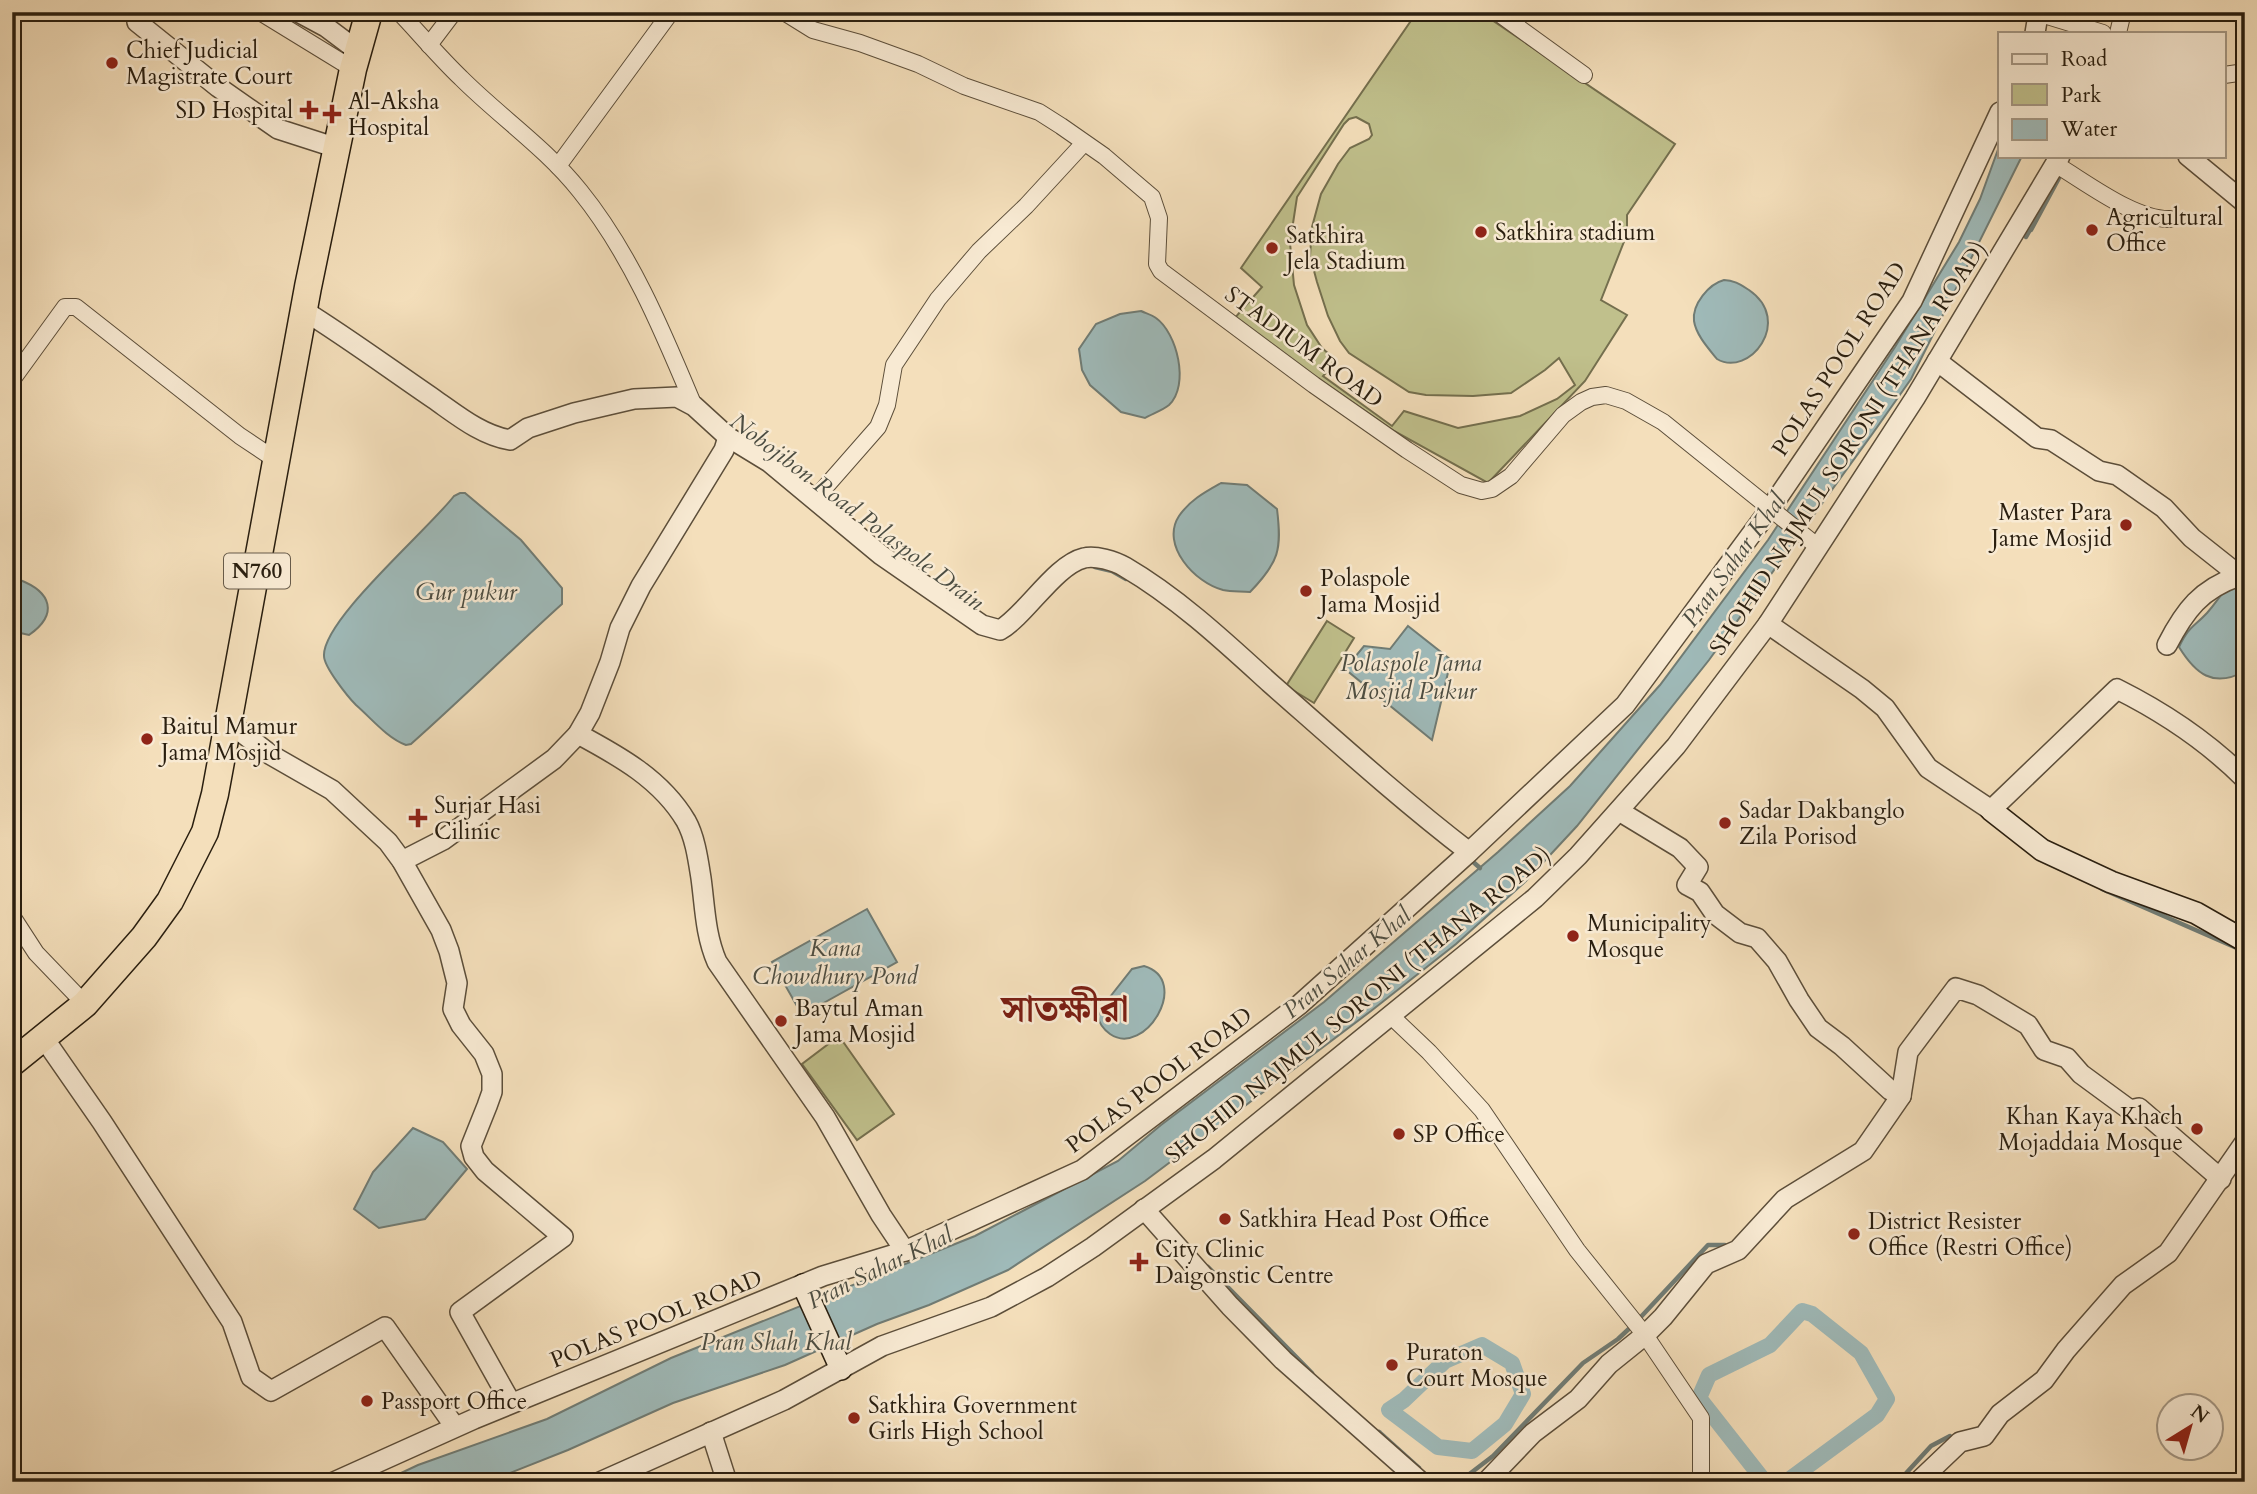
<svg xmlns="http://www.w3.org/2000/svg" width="2257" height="1494" font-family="Cardo,'Noto Serif Bengali',serif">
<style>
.green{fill:#c0c08c;stroke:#746f4e;stroke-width:2;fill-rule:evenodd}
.water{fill:#9fbab9;stroke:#707c75;stroke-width:2}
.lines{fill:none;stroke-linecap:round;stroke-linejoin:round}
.stream{stroke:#707c75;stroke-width:4.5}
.canal{stroke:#9fbab9;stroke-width:16}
.minor-casing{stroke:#5c4e3a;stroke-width:18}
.tertiary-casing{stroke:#5c4e3a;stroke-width:22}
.secondary-casing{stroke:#291e0f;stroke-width:24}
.trunk-casing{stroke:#291e0f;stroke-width:29}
.minor{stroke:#f8ead3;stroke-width:16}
.tertiary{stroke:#f8ead3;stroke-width:19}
.secondary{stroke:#f8ead3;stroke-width:21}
.trunk{stroke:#f4dfbb;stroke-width:26}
.poi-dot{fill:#8f2418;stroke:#f8ead3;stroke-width:2.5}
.labels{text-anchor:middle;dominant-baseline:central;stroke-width:5;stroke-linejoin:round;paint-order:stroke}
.shield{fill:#f8ead3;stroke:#675b4a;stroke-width:2}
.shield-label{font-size:21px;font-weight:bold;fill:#291e0f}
.poi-label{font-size:23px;fill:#291e0f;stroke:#f8ead3;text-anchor:start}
.street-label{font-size:23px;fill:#291e0f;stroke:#f8ead3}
.water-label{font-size:24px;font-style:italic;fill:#4c4d42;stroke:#f8ead3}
.town-label{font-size:37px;font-weight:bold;fill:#7a1f14;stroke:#f8ead3}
</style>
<rect width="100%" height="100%" fill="#f4dfbb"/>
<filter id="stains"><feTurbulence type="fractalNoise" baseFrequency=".00286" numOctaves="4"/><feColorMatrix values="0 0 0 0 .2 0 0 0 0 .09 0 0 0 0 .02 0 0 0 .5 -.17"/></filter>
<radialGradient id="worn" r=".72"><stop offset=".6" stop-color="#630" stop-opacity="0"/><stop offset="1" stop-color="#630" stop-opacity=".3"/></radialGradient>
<g class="green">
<path d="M1417,12h63l195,132 -48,71v19l-26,66 26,15 -42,66 -97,102 -94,-52 -161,-111 29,-33 -21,-19zM1356,117l13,7 3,11 -3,4 -19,9 -12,16 -17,30 -9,33 -2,29 7,26 11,34 12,25 9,12 60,39 17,3 47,1 38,-3 34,-23 14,-12 16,27 -18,14 -37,17 -62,12 -54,-17 -12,15 -69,-50 14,-15 -15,-13 -15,-23 -13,-40 -4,-42 7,-46 47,-73 5,-5z"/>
<polygon points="1327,621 1354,638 1314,703 1286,686"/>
<polygon points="839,1036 894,1114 857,1140 802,1064"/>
</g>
<g class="water">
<polygon points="2000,144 2000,156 2022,156 1911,379 1873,433 1709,660 1577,826 1525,882 1456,944 1371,1011 1145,1181 1008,1270 929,1305 877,1324 785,1365 673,1403 568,1450 487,1482 382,1482 418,1465 547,1419 671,1358 975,1236 1118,1161 1161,1125 1324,1002 1498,852 1570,786 1660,685 1768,540 1895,347 1959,242 1980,199"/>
<path d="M1724,280c10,0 17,5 25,10 45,31 0,88 -32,69 -8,-10 -21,-24 -23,-38 -2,-17 15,-37 30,-41z"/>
<path d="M1141,311c4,2 11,4 15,7 21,15 34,67 13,87 -6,5 -17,9 -24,13l-24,-6 -31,-27 -8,-15 -3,-21 17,-25 24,-10z"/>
<path d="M1221,483l26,2 30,24c5,41 2,53 -27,83 -9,-1 -18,0 -27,-2 -28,-7 -63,-45 -44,-74 11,-16 26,-24 42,-33z"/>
<path d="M460,493h5l56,47 41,48v16c-51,46 -100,95 -151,140l-5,1c-19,-7 -35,-27 -50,-40 -8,-8 -32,-38 -32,-49 -2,-36 105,-127 130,-160z"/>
<path d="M20,580c31,12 39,34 9,55l-13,-3 -4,-4v-46z"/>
<path d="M2245,582v89c-32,18 -50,2 -66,-24 10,-21 14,-19 28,-34 17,-19 11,-22 38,-31z"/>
<polygon points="1408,626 1451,660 1432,740 1345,669 1364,646 1390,649"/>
<polygon points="867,909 897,962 802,1015 772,962"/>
<path d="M1144,966c48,14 1,92 -34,68 -7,-5 -11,-10 -12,-18l8,-14 26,-33z"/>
<polygon points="413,1128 443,1142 467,1169 425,1219 379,1228 354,1209 373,1172"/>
</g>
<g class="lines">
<g class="stream">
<polyline points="2026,237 2059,178 2031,230"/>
<polyline points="1095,567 1112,571 1126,579"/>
<polyline points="1471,860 1480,868"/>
<polyline points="2102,889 2239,949"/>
<polyline points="1208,1267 1312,1373"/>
<polyline points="1638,1320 1708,1245 1725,1245"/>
<polyline points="1379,1432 1419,1468"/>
<polyline points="1459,1482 1493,1456 1583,1363 1618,1339 1632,1326"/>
<polyline points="1898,1482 1931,1446 1950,1436"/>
</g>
<g class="canal">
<polygon points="1482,1345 1512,1363 1523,1394 1505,1424 1472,1451 1438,1447 1389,1410 1404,1400 1445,1361"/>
<polyline points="1765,1482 1699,1398 1709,1375 1770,1345 1802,1311 1812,1314 1861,1353 1887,1399 1877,1415 1786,1482"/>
</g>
<defs>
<g id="minor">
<polyline points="260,12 353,69"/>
<path d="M399,12c21,22 40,45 62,66 39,39 85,70 119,113 51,63 83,141 114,215"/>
<polyline points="784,12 813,30 860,43 918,64 964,86 1039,112 1061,126 1104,156 1152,197 1159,218 1157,264 1161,271 1314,385 1407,450 1461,485 1482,491 1492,489 1511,476 1563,415 1581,402 1592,397 1606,395 1626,401 1663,422 1817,546"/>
<polyline points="1497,12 1584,75"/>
<polyline points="2034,12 2103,33"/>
<polyline points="2118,33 2123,12"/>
<polyline points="429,45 454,12"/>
<polyline points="2224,75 2245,72"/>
<path d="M2055,164c31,18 79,56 115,55"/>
<polyline points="558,166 671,12"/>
<polyline points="12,380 65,307 76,307 240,436 276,460"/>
<polyline points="814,500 878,427 887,405 894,365 938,299 979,251 1026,206 1084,143"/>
<polyline points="12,916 36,953 85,1004"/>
<polyline points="1390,1015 1429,1052 1482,1110 1577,1250 1645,1335 1701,1418 1701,1482"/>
</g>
<g id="tertiary">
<polyline points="298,12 326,27 358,51"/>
<polyline points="137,22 218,87 278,129 337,148"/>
<polyline points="2035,33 2038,15"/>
<polyline points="2188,156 2245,203"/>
<path d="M303,310c45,28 87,59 131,89 23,16 47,36 76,41l18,-12 46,-15 60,-14 43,-2 17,9 34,31 41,25 112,93 101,70 18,5c26,-15 55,-65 84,-72 11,-3 31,3 41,9 53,31 100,75 145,116 65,57 130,116 199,169"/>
<polyline points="1937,361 2037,438 2051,440 2099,471 2117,475 2164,508 2192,538 2245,580"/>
<path d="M1768,624l94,65 23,19 43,60 63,42 126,-121c46,23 91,53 128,90"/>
<path d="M2167,645c18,-35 34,-56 72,-69"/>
<polyline points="228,722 271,755 332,790 388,842 402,861 441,930 449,951 457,983 453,1009 461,1025 484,1054 492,1074 492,1092 487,1106 471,1146 474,1157 485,1171 563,1237 460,1312 511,1403"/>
<path d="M578,734c41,22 83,45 108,87 9,16 12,38 15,57 4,29 4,56 16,84l108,155 56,98 24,36"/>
<polyline points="1619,811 1680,848 1698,867 1687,885 1700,892 1715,914 1740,933 1757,938 1777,961 1799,1000 1818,1028 1842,1046 1890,1090 1901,1096"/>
<polyline points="402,861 443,840 554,759 578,734 590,713 610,662 620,628 641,586 724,450 728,437"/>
<polyline points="43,1037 102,1122 232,1322 251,1377 271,1391 385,1327 455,1427"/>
<polyline points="1144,1209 1230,1306 1283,1360 1421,1482"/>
<polyline points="711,1432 727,1482"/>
<polyline points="334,1482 474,1419 823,1276 905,1251 1082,1170 1299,1005 1466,855 1625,705 1770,509 1912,301 2000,112"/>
<polyline points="600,1482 784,1400 882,1346 991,1307 1047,1277 1093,1247 1214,1159 1535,898 1578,856 1676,746 1768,624 1915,398 2060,156"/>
<polyline points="1486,1482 1533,1433 1578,1399 1609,1364 1645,1335 1663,1317 1706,1264 1738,1250 1785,1199 1863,1151 1901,1096 1908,1052 1956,988 1978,995 2028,1025 2044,1050 2067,1058 2081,1074 2130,1110 2139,1108 2221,1179"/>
<polyline points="1918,1482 1960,1442 1984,1436 2000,1414 2044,1380 2066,1350 2123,1285 2168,1253 2245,1142"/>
</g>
<g id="secondary">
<polyline points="1991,810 2042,850 2111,882 2196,913 2245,941"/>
<polyline points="803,1285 841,1369"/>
</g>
<polyline id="trunk" points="12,1063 85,1004 144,937 170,901 205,832 215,794 308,287 353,69 369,12"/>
</defs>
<use href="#minor" class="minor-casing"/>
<use href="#tertiary" class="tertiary-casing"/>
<use href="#secondary" class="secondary-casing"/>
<use href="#trunk" class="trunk-casing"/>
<use href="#minor" class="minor"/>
<use href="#tertiary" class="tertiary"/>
<use href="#secondary" class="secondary"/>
<use href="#trunk" class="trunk"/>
</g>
<g class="poi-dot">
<circle cx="112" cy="63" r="7"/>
<path d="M305.5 99.5h7v7h7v7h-7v7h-7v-7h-7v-7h7z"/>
<path d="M328.5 103.5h7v7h7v7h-7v7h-7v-7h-7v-7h7z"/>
<circle cx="2092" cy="230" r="7"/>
<circle cx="1481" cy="232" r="7"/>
<circle cx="1272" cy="248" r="7"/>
<circle cx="2126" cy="525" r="7"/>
<circle cx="1306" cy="591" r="7"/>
<circle cx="147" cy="739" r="7"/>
<path d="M414.5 807.5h7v7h7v7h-7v7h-7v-7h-7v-7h7z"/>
<circle cx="1725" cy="823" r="7"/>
<circle cx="1573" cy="936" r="7"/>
<circle cx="781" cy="1021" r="7"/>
<circle cx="2197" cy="1129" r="7"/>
<circle cx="1399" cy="1134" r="7"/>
<circle cx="1225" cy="1219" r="7"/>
<circle cx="1854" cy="1234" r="7"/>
<path d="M1135.5 1251.5h7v7h7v7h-7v7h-7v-7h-7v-7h7z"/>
<circle cx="1392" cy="1365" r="7"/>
<circle cx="367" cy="1401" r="7"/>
<circle cx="854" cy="1418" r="7"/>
</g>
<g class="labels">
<rect class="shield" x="224" y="553.5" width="66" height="35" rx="5"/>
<g class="shield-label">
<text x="257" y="571">N760</text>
</g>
<g class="poi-label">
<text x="126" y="50">Chief Judicial<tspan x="126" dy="26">Magistrate Court</tspan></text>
<text x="348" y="101">Al-Aksha<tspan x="348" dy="26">Hospital</tspan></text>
<text x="293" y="110" text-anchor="end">SD Hospital</text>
<text x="2106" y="217">Agricultural<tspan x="2106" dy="26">Office</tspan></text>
<text x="1495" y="232">Satkhira stadium</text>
<text x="1286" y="235">Satkhira<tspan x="1286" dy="26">Jela Stadium</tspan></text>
<text x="2112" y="512" text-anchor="end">Master Para<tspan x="2112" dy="26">Jame Mosjid</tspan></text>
<text x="1320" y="578">Polaspole<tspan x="1320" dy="26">Jama Mosjid</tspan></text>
<text x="161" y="726">Baitul Mamur<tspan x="161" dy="26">Jama Mosjid</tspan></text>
<text x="434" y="805">Surjar Hasi<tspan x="434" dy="26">Cilinic</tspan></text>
<text x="1739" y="810">Sadar Dakbanglo<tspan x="1739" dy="26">Zila Porisod</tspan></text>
<text x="1587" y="923">Municipality<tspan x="1587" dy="26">Mosque</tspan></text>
<text x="795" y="1008">Baytul Aman<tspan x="795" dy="26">Jama Mosjid</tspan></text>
<text x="2183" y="1116" text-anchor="end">Khan Kaya Khach<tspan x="2183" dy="26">Mojaddaia Mosque</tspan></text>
<text x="1413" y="1134">SP Office</text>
<text x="1239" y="1219">Satkhira Head Post Office</text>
<text x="1868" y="1221">District Resister<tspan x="1868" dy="26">Office (Restri Office)</tspan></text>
<text x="1155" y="1249">City Clinic<tspan x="1155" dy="26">Daigonstic Centre</tspan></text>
<text x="1406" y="1352">Puraton<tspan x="1406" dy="26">Court Mosque</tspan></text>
<text x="381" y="1401">Passport Office</text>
<text x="868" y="1405">Satkhira Government<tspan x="868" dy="26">Girls High School</tspan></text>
</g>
<g class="street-label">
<text transform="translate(1304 347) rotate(36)">STADIUM ROAD</text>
<text transform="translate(1839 359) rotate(-57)">POLAS POOL ROAD</text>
<text transform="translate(1848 448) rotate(-57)">SHOHID NAJMUL SORONI (THANA ROAD)</text>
<text transform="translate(1358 1005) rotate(-39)">SHOHID NAJMUL SORONI (THANA ROAD)</text>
<text transform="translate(1159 1080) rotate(-37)">POLAS POOL ROAD</text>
<text transform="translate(656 1319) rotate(-22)">POLAS POOL ROAD</text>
</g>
<g class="water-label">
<text transform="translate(857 512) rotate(37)">Nobojibon Road Polaspole Drain</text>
<text transform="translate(1734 560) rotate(-54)">Pran Sahar Khal</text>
<text x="466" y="592">Gur pukur</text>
<text x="1411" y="663">Polaspole Jama<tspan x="1411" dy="28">Mosjid Pukur</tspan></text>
<text x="835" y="948">Kana<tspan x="835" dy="28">Chowdhury Pond</tspan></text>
<text transform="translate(1347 963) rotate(-40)">Pran Sahar Khal</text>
<text transform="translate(880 1268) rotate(-26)">Pran Sahar Khal</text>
<text x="776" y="1342">Pran Shah Khal</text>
</g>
<g class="town-label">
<text x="1065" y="1009">সাতক্ষীরা</text>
</g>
</g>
<rect width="2257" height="1494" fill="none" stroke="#f4dfbb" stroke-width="42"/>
<rect x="14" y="14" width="2229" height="1466" fill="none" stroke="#291e0f" stroke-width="3.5"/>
<rect x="21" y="21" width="2215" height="1452" fill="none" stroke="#291e0f" stroke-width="2"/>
<rect x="1998" y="32" width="228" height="126" fill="#f8ead3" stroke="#a59885" stroke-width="2"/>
<rect x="2012" y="54" width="35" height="10" fill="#f8ead3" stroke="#a59885" stroke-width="2"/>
<text x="2061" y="66" font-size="21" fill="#291e0f">Road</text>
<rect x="2012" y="84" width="35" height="21" fill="#c0c08c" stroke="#a59885" stroke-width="2"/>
<text x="2061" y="102" font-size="21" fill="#291e0f">Park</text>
<rect x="2012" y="119" width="35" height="21" fill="#9fbab9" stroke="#a59885" stroke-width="2"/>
<text x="2061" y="136" font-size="21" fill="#291e0f">Water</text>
<g transform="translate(2190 1427) rotate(37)"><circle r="33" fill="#f8ead3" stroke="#a59885" stroke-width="2"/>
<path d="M0-5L12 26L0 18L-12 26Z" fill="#8f2418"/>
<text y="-10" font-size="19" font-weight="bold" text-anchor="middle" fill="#291e0f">N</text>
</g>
<rect width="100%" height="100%" filter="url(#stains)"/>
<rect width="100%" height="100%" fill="url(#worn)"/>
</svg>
